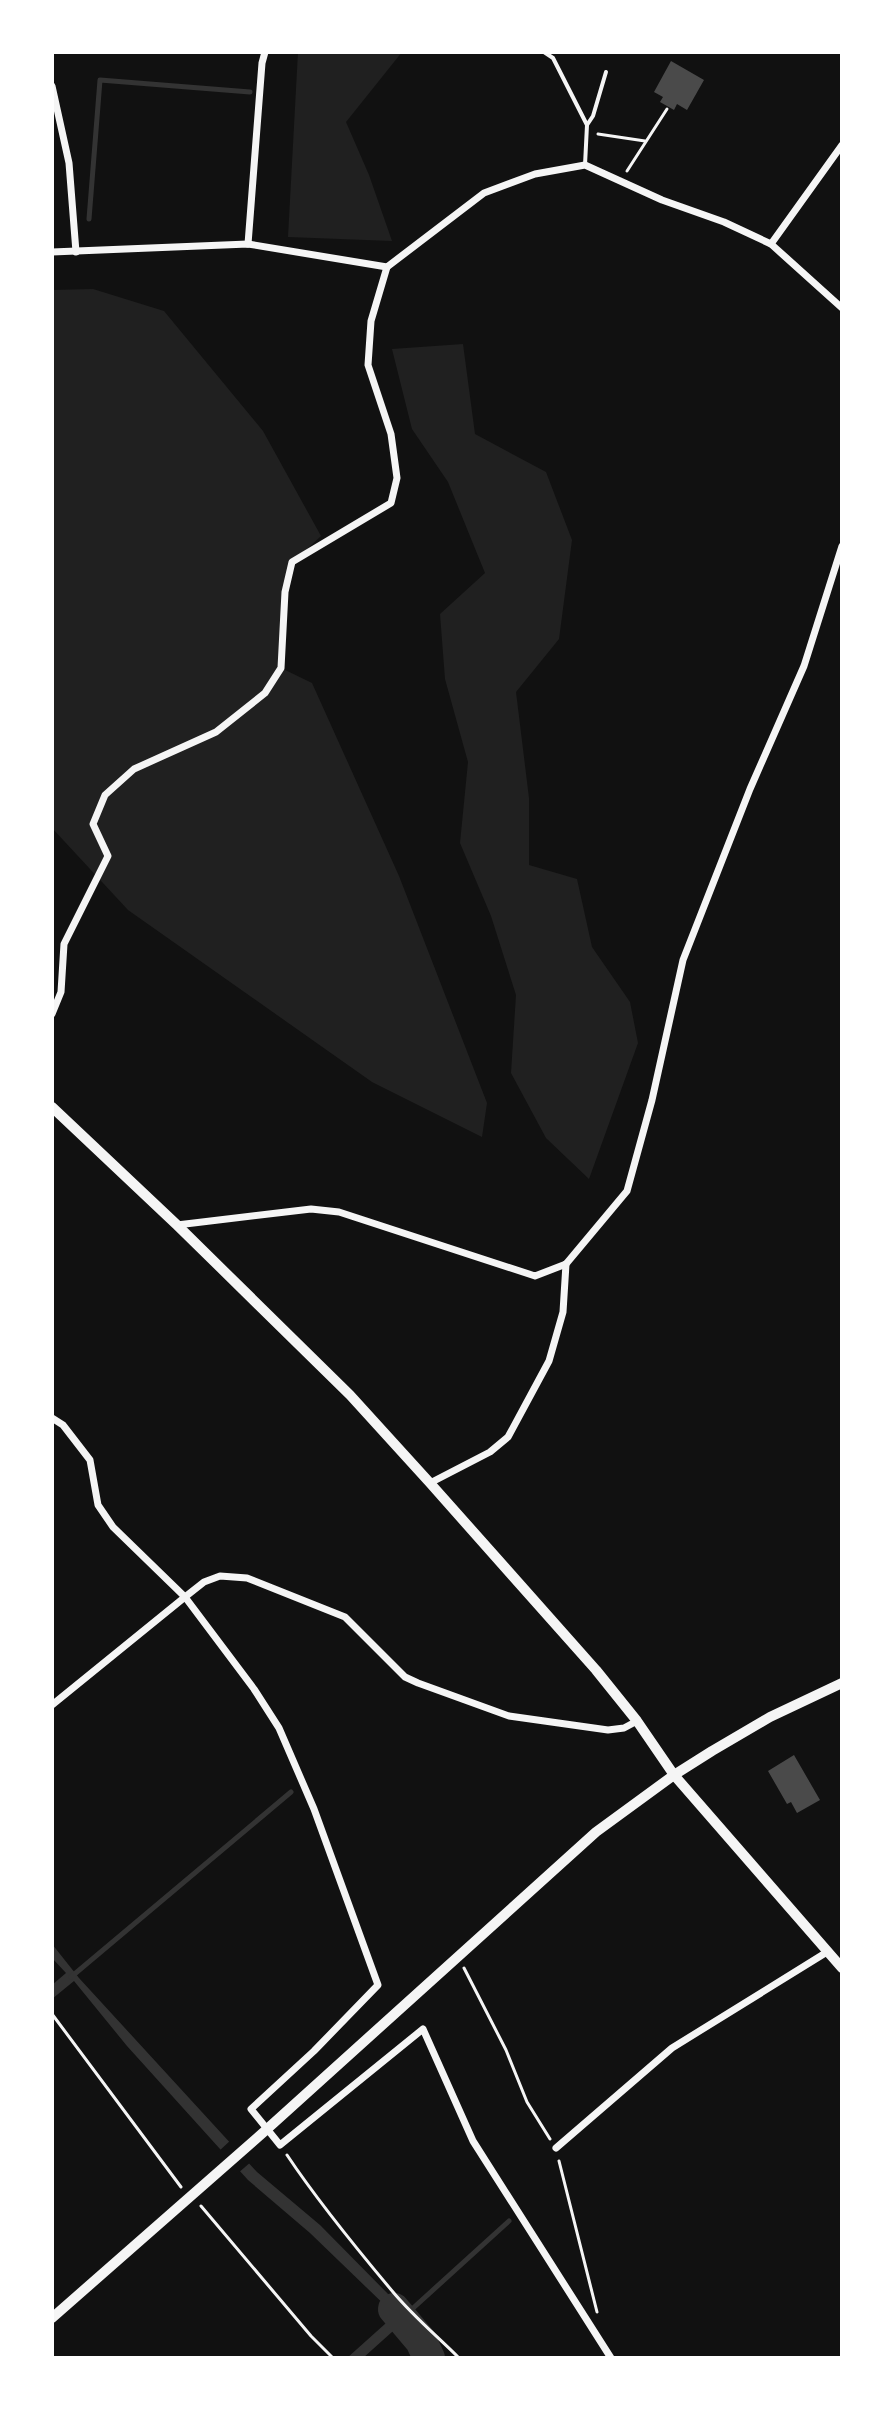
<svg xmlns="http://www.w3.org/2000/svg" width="894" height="2410" font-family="Literata,serif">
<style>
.green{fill:#202020}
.water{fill:#333}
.pier{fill:#111}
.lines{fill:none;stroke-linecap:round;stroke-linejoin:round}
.stream{stroke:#333;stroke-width:5}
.river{stroke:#333;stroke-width:32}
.building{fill:#4a4a4a}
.path{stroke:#f5f5f5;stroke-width:3}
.service{stroke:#f5f5f5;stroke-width:4}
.minor{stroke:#f5f5f5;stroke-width:7}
.secondary{stroke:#f5f5f5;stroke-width:10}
</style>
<rect width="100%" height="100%" fill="#111"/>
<g class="green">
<polygon points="298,52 402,52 346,122 369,175 392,241 288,237"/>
<polygon points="93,289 164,311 263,431 321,536 292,563 285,592 281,668 312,683 399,876 487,1103 482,1137 372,1082 128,910 52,828 52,290"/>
<polygon points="463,344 475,434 546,472 572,540 559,639 516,692 529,798 529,865 577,879 592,947 630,1002 638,1043 589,1179 546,1138 511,1073 516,995 491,916 460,843 468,762 445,679 440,614 485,573 448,482 412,429 392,349"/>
</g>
<polygon class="water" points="52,1944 79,1978 257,2172 320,2225 391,2297 425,2338 416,2345 402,2323 363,2358 347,2358 395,2315 310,2233 248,2180 127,2046 74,1981 52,1999 52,1985 66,1973 52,1958"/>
<polygon class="pier" points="232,2139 252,2161 237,2174 218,2152"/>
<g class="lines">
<g class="stream">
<polyline points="89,219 100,80 250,92"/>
<polyline points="71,1977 291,1792"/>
<polyline points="400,2320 509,2221"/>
</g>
<polyline class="river" points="394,2309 421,2341 429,2358"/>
</g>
<g class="building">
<polygon points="671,61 704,80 687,110 677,104 674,110 660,102 663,97 654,92"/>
<polygon points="794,1755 820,1800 797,1813 791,1802 787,1804 768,1771"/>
</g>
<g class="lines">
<g class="path">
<polyline points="598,134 645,141"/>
<polyline points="627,171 667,109"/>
<polyline points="464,1968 506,2050 527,2102 550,2139"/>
<polyline points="52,2014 181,2187"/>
<path d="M287,2155c32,48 69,93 106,137 20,24 44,44 66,66"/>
<polyline points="559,2161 597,2312"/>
<polyline points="201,2206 311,2336 333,2358"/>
</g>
<g class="service">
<polyline points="544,52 553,58 587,125 585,165"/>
<polyline points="587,125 593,116 606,72"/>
</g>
<g class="minor">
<polyline points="52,86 69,163 76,252"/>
<polyline points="248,244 262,63 265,52"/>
<polyline points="771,244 842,145"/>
<polyline points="52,252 248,244 387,267 484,193 535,174 585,165 662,200 724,222 771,244 842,308"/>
<polyline points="52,1014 61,992 64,944 108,856 93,824 105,795 134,769 216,732 265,693 281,668 285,592 292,562 391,503 397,478 391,434 368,365 371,321 387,267"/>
<polyline points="177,1225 311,1209 339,1212 535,1276 566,1264 627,1191 652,1100 683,960 750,789 804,666 842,546"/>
<polyline points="52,1418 63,1425 90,1460 98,1505 113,1527 185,1597 254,1689 279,1728 314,1809 378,1985 314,2051 251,2109 280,2145 423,2029 473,2141 611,2358"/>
<polyline points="430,1483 490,1452 508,1437 549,1361 563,1312 566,1264"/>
<polyline points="52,1705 185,1597 204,1582 220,1576 247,1578 345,1617 405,1677 418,1683 509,1716 608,1730 624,1728 637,1721"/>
<polyline points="556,2148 672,2048 827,1952"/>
</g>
<g class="secondary">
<polyline points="52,1107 177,1225 350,1395 430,1483 596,1670 637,1721 674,1775 842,1968"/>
<polyline points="52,2318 266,2130 596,1832 674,1775 712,1751 770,1717 842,1683"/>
</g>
</g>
<rect width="894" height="2410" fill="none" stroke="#ffffff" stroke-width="108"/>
</svg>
